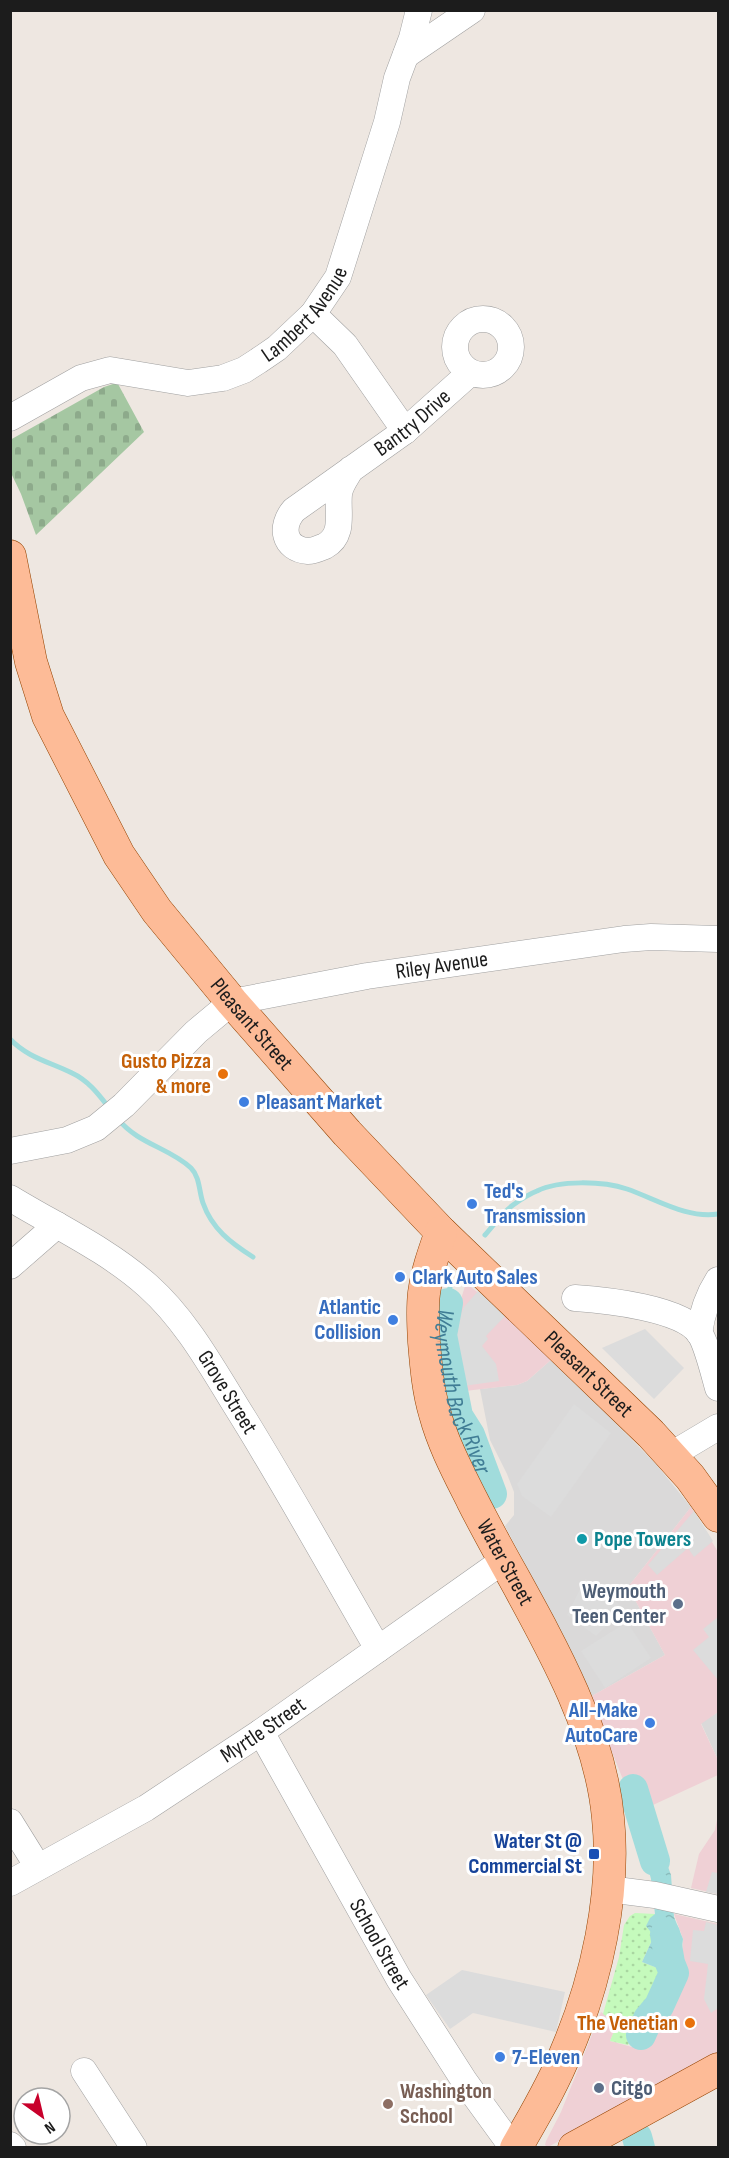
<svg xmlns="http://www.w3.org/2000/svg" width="729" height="2158" font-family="'Sofia Sans Condensed',sans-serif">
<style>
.residential{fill:#dad9d9}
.commercial{fill:#efd0d5}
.cemetery{fill:url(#cemetery-stones)}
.park{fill:url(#park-dots)}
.parking{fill:#dcdcdc}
.water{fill:url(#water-ripples)}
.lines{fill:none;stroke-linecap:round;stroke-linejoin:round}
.stream{stroke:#a1dcdc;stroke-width:5}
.river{stroke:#a1dcdc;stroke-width:30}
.minor-casing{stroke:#a0a0a0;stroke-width:27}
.major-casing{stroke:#944300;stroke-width:33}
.minor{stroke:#fff;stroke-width:26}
.major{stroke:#fdbb97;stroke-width:32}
.food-dot{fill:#e8710a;stroke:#fff;stroke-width:2}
.shop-dot{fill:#3f7fe0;stroke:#fff;stroke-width:2}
.culture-dot{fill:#0f9aa8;stroke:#fff;stroke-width:2}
.service-dot{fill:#5c6f8a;stroke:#fff;stroke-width:2}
.transit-dot{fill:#1a4fb4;stroke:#fff;stroke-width:2}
.education-dot{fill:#8d6e63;stroke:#fff;stroke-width:2}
.labels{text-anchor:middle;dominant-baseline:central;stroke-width:6;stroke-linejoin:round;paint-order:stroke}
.street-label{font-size:22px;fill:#1c1c1c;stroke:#fff}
.food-label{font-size:22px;font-weight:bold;fill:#c56008;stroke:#fff;text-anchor:end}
.shop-label{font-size:22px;font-weight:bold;fill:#366cbe;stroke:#fff;text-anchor:start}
.culture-label{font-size:22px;font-weight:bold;fill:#0d838f;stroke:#fff;text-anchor:start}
.service-label{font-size:22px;font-weight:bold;fill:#4e5e75;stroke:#fff;text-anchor:end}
.transit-label{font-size:22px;font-weight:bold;fill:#164399;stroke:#fff;text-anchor:end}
.education-label{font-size:22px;font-weight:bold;fill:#785e54;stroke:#fff;text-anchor:start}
.water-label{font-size:24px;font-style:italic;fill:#407d95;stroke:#fff}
</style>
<defs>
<pattern id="cemetery-stones" width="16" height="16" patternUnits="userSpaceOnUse" patternTransform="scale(1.5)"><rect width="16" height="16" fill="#a5c7a2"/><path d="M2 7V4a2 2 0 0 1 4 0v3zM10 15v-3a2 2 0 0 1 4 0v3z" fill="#8daa8b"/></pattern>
<pattern id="park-dots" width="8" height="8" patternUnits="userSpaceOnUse" patternTransform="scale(1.5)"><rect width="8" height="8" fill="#c5fabc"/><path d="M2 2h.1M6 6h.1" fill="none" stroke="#a9d6a1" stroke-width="1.8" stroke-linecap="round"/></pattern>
<pattern id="water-ripples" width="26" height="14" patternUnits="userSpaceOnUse" patternTransform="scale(1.5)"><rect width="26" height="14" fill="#a1dcdc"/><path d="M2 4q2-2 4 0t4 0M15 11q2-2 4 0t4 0" fill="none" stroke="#8abcbc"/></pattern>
</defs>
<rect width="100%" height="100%" fill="#eee7e1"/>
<g class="residential">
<polygon points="552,1359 655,1463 691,1507 628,1587 665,1655 590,1697 567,1643 505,1526 514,1515 514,1492 507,1474 490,1440 480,1389 517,1385 527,1381"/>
<polygon points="718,1712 718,1760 701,1723"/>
</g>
<g class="commercial">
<polygon points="466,1283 506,1315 552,1359 527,1381 517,1385 465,1391 456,1338 461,1299"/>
<polygon points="691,1507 718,1552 718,1712 701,1724 718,1760 718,1775 653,1805 638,1789 628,1792 590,1697 665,1655 628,1587"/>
<polygon points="718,1814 718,1894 691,1888 699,1854 715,1830"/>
<polygon points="674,1914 718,1924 718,2054 548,2147 545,2145 546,2141 561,2112 601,2012 617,2024 610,2041 632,2047 663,2030 661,2019 685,1967 682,1955 683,1939"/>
</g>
<polygon class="cemetery" points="113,384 118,384 144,432 36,535 21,494 11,473 10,440 104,387"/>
<path class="park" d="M635,1913l20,1 -1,22 -12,26 26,10c-11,25 -27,48 -40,73l-18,-4 7,-17 -14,-10 16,-57 5,-32 6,-9z"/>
<g class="parking">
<polygon points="478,1291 506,1315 486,1336 488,1339 482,1346 496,1364 499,1381 463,1386 457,1351 456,1326 464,1307"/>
<polygon points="645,1329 684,1368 654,1399 602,1348"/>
<polygon points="574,1404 611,1433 551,1517 522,1496 517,1484"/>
<polygon points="694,1511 713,1541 694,1557 688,1548 657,1575 648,1565"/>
<polygon points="585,1579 602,1586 623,1609 596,1636 567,1615"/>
<polygon points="718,1617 718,1680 693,1650 709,1637 703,1629"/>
<polygon points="627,1622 651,1658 605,1688 581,1651"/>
<polygon points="712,1872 718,1873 718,1894 706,1892"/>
<polygon points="706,1922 718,1925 718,2008 711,2013 704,1999 708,1964 690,1961 693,1930 704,1931"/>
<polygon points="462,1970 565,1992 556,2032 473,2013 450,2029 426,1995"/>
</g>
<polygon class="water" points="644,1821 662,1850 671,1875 674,1917 683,1939 679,1972 670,1973 642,1962 654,1936 646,1926 650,1918 655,1914 651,1879 643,1848 642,1837"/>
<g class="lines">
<g class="stream">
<path d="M10,1039c18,19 40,23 62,34 17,8 27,22 38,36"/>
<path d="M118,1119c20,25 52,29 73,49 9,9 8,24 12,35 9,26 28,40 50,54"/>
<path d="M485,1235c9,-10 17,-22 28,-30 7,-5 16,-11 24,-14 22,-11 66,-10 90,-2 29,10 60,30 91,25"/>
<polyline points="442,1302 448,1303 450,1287"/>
</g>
<g class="river">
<path id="s1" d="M448,1303l-6,32 16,81 12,19 22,59"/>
<polyline points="633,1789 655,1861"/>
<polyline points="641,2035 648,2019 659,2006 674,1973 670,1963 665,1934"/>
<polyline points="637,2137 640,2148"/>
</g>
<defs>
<g id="minor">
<polyline points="406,55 472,10"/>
<polyline points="313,314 345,345 405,431"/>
<circle cx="483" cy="347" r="28"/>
<path id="s2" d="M10,418l71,-40 29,-8 78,13 35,-5 21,-8 14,-9 19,-13 36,-34 25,-37 49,-155 10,-44 15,-40 7,-28"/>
<path id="s3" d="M351,469c-4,7 -11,16 -12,25 -2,18 6,41 -14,52 -5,2 -11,5 -17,5 -25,-2 -28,-25 -14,-41l111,-79 65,-58"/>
<path id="s4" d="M10,1151l57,-11 29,-12 28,-23 72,-73 36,-30 135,-26 257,-37 27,-2 67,2"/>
<path id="s5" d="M10,1198c46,28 98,52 138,88 37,33 62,78 88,120 50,80 95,162 142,243"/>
<polyline points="10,1266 57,1225"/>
<path d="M575,1298c30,2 108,10 125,36 7,11 14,40 18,54"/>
<path d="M699,1333c3,-20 8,-36 19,-53"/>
<polyline points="671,1455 718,1427"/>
<path id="s6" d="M261,1732l138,247 66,103 48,66"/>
<polyline points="10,1822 38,1867"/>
<path id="s7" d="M10,1883l136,-75 115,-76 243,-172"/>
<polyline points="608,1889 655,1895 718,1909"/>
<polyline points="84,2071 134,2148"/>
<polyline points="10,2145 13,2148"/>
</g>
<g id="major">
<path id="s8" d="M10,556l21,106 17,54 71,139 38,56 75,91 115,131 94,99 210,202 39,43 28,39"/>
<path id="s9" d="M441,1232c-7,20 -14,39 -17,61 -2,16 -1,32 0,49 2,24 4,49 11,72 8,30 23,58 37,86 49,98 126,207 136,318 8,76 -12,164 -42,234 -13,33 -32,64 -50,96"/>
<polyline points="574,2148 718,2069"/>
</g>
</defs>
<use href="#minor" class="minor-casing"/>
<use href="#major" class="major-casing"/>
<use href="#minor" class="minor"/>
<use href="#major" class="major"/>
</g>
<g class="food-dot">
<circle cx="223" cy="1074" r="6"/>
<circle cx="690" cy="2023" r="6"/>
</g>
<g class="shop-dot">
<circle cx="244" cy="1102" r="6"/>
<circle cx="472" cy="1204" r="6"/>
<circle cx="400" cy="1277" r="6"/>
<circle cx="393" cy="1320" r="6"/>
<circle cx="650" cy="1723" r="6"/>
<circle cx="500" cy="2057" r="6"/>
</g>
<circle class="culture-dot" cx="582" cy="1539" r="6"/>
<g class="service-dot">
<circle cx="678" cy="1604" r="6"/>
<circle cx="599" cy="2088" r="6"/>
</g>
<rect class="transit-dot" x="588" y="1848" width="12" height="12" rx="3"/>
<circle class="education-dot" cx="388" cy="2104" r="6"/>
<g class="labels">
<g class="street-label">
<text stroke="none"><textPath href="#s2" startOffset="332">Lambert Avenue</textPath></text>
<text stroke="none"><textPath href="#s3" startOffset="306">Bantry Drive</textPath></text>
<text stroke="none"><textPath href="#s4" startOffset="488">Riley Avenue</textPath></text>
<text stroke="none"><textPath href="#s8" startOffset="536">Pleasant Street</textPath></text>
<text stroke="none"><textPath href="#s8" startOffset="1022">Pleasant Street</textPath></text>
<text stroke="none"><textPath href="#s5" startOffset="297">Grove Street</textPath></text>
<text stroke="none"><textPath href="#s9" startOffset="350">Water Street</textPath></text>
<text stroke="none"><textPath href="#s7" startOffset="296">Myrtle Street</textPath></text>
<text stroke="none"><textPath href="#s6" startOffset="243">School Street</textPath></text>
</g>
<g class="food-label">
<text x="211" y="1061">Gusto Pizza<tspan x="211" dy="25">&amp; more</tspan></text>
<text x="678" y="2023">The Venetian</text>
</g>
<g class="shop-label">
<text x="256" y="1102">Pleasant Market</text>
<text x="484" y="1191">Ted's<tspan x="484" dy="25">Transmission</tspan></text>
<text x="412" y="1277">Clark Auto Sales</text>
<text x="381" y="1307" text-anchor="end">Atlantic<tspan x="381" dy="25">Collision</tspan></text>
<text x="638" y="1710" text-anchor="end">All-Make<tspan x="638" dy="25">AutoCare</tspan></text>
<text x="512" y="2057">7-Eleven</text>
</g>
<g class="culture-label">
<text x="594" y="1539">Pope Towers</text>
</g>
<g class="service-label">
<text x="666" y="1591">Weymouth<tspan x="666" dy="25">Teen Center</tspan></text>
<text x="611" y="2088" text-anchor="start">Citgo</text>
</g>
<g class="transit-label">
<text x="582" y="1841">Water St @<tspan x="582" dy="25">Commercial St</tspan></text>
</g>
<g class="education-label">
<text x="400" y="2091">Washington<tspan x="400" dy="25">School</tspan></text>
</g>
<g class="water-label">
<text stroke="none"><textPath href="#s1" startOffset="92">Weymouth Back River</textPath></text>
</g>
</g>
<rect width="729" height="2158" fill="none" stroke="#1c1c1c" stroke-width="24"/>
<g transform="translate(42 2116) rotate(146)"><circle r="28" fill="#ffffff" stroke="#a4a4a4" stroke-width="1.5"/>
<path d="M0-4.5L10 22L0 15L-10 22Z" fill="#c8002b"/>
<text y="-9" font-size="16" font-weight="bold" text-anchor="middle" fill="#1c1c1c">N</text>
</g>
</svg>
